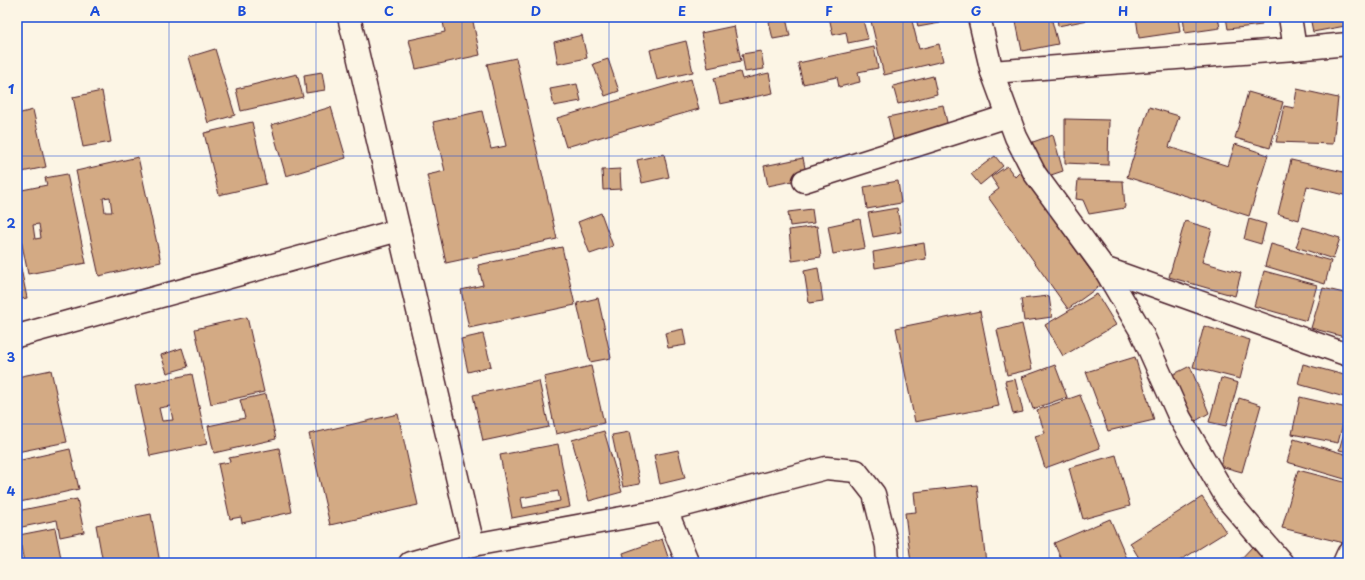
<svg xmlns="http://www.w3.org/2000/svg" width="1365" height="580" font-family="'Playpen Sans',sans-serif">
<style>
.building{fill:#d3aa84;stroke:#4a1f2b;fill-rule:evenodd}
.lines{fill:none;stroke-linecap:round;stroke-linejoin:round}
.minor-casing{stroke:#4a1f2b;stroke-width:25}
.tertiary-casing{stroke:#4a1f2b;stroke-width:25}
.minor{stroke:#fcf5e5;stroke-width:22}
.tertiary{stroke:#fcf5e5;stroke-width:22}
.grid{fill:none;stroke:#1d4ed8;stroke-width:1;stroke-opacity:0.55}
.neatline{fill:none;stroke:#1d4ed8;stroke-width:1.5}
.grid-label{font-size:13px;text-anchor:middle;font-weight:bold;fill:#1d4ed8}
</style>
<rect width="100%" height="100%" fill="#fcf5e5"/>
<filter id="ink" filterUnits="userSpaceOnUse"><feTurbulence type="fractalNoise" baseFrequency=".025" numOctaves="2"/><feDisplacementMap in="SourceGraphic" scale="8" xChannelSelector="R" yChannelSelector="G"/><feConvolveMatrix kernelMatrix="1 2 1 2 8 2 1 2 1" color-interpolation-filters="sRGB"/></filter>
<g filter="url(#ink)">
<g class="building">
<polygon points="442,17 472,17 480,55 416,69 409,40 445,32"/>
<polygon points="829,17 862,17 868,39 848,43 846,32 833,35"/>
<polygon points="870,17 911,17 919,49 939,44 943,61 884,75"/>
<polygon points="916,17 939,17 940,23 918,27"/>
<polygon points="1015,17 1051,17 1058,44 1022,51"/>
<polygon points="1057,17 1103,17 1058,26"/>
<polygon points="1136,17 1178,17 1180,32 1139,38"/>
<polygon points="1183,17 1218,17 1220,28 1185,33"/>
<polygon points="1226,17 1261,17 1262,25 1228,29"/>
<polygon points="1310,17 1343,17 1345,26 1313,32"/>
<polygon points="786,18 790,36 773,39 769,22"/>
<polygon points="734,26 741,61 708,68 701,33"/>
<polygon points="582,35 587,58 558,64 554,42"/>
<polygon points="686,41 693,72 657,80 650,50"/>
<polygon points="874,47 878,68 858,72 860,82 839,87 837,77 803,84 798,63"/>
<polygon points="215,49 235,115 208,123 189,57"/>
<polygon points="761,51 764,69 745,72 742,54"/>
<polygon points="516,58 557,239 446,263 427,175 445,171 433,122 482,111 491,149 506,146 487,64"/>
<polygon points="608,59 619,91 605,96 593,64"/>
<polygon points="322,72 325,90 306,93 304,75"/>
<polygon points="740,72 742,79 769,73 773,93 720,104 714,78"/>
<polygon points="297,74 303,97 241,111 236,89"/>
<polygon points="933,76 937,94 898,104 893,86"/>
<polygon points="691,79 699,109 566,147 557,118"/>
<polygon points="577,84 581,101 554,106 550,89"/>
<polygon points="1297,89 1338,98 1333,144 1276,142 1284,106 1294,108"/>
<polygon points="102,91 111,142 83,147 73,97"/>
<polygon points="1248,92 1283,102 1270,148 1235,138"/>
<polygon points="943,105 949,131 894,143 888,117"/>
<polygon points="331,107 346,158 286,176 271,125"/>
<polygon points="1149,107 1179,116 1169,147 1228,166 1235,144 1268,155 1249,216 1127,177"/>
<polygon points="33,110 46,167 17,173 17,114"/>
<polygon points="1065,119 1109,120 1108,165 1065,163"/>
<polygon points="252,122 266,184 219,195 204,133"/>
<polygon points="1053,135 1063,171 1042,178 1030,143"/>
<polygon points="664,154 669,177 642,183 637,160"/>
<polygon points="995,156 1003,166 980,185 971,174"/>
<path d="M138,157l23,105 -62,14 -23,-105zM110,197l2,15h-7l-2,-14z"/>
<polygon points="803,158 807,178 768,186 764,166"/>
<polygon points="1291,160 1348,173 1348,196 1307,186 1299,220 1278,214"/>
<polygon points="1007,166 1015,177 1020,172 1101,285 1068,309 988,197 999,189 991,177"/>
<polygon points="620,169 621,189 603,190 602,170"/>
<path d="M67,174l19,89 -58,11 -11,-54v-29l30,-6 -2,-7zM39,224l2,14 -6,1 -2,-14z"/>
<polygon points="1078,180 1123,181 1125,208 1089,214 1083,200 1076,199"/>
<polygon points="898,181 901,203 867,209 864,187"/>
<polygon points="897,208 901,232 873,237 868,213"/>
<polygon points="812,209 814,223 790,226 788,212"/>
<polygon points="601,213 613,246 590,254 578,222"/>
<polygon points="860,219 865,248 833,254 828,226"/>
<polygon points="1249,219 1266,224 1261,244 1244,239"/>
<polygon points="1185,221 1212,229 1202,262 1241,273 1235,296 1169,277"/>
<polygon points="817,226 821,257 792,261 789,230"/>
<polygon points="1303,227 1340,238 1333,259 1296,247"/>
<polygon points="924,243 926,259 875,268 873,252"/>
<polygon points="1271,244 1331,261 1325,284 1265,266"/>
<polygon points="1348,246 1348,258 1345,257"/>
<polygon points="562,247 575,305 469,328 461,290 483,285 478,265"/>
<polygon points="17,249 27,298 17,300"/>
<polygon points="818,268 823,301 809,303 804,271"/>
<polygon points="1264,271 1317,285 1307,321 1254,306"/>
<polygon points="1323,288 1348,294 1348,338 1311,328"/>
<polygon points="1097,294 1116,325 1063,356 1045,325"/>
<polygon points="1049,296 1052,317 1024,321 1021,299"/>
<polygon points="598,298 611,358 590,362 577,303"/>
<polygon points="980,311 999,406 915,422 896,328"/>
<polygon points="247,317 264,392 211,404 195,329"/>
<polygon points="1022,324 1032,369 1007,375 997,330"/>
<polygon points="1204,326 1250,340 1240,379 1193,367"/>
<polygon points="683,329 686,345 668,348 665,333"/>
<polygon points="483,334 491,366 468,372 461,339"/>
<polygon points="182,348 188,367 167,373 161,355"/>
<polygon points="1135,357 1154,420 1108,431 1086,372"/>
<polygon points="1303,364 1348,376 1348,398 1298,384"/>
<polygon points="1055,365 1067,397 1033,409 1022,377"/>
<polygon points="591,366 604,423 556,434 544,377"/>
<polygon points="1190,366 1209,413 1194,422 1172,375"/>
<polygon points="51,370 67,442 17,452 17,377"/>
<path d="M192,374l15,70 -57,12 -15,-70zM170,406l3,14 -11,1 -3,-13z"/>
<polygon points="1221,378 1238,383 1226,426 1209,422"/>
<polygon points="1015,379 1023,412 1013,414 1005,381"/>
<polygon points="539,381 549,427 483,441 473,395"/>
<polygon points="266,394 276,439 214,453 208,426 245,418 240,400"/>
<polygon points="1080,395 1100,448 1045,468 1035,436 1045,433 1037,410"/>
<polygon points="1300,397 1347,408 1338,443 1292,434"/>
<polygon points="1239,398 1261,405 1242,472 1220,466"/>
<polygon points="398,414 418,505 330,525 309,434"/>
<polygon points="1348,418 1348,452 1339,450"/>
<polygon points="604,431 622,492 589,501 572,440"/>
<polygon points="629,432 640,484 623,487 612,435"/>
<polygon points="1294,439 1348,455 1348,480 1287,462"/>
<path d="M558,444l12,63 -58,11 -12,-63zM558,491l2,10 -37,7 -2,-10z"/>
<polygon points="279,448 292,512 242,523 241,517 230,519 218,464 230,462 229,458"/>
<polygon points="70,449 79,489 20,502 17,491 17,461"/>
<polygon points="678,450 685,478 660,484 654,455"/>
<polygon points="1116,455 1130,506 1083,519 1069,468"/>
<polygon points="1298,470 1348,483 1348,526 1344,543 1282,528"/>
<polygon points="977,485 986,563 911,563 905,513 916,512 914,492"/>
<polygon points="1202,497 1226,532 1176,563 1142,563 1130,543"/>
<polygon points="77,499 84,532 60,537 57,520 17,528 17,511"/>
<polygon points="151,514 160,563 103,563 96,525"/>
<polygon points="1110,519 1129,563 1063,563 1054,543"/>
<polygon points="55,528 62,563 24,563 19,535"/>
<polygon points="662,539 670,563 626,563 623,553"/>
<polygon points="1254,545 1271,563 1237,563"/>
<polygon points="615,560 616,563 600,563"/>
</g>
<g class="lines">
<defs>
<g id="minor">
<polyline points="349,17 473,545"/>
<polyline points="1290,17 1295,49"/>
<polyline points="992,72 1295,49 1348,44"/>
<polyline points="804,181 1008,116"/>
<polyline points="1104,268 1348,355"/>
<polyline points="17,336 399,230"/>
<polyline points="666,510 688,563"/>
<polyline points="410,563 473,545 666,510 826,468 856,471 874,494 887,546 888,563"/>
<polyline points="1344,563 1348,554"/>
</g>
<polyline id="tertiary" points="979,17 992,72 1016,137 1035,174 1104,268 1141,331 1180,418 1228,500 1282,563"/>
</defs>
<use href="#minor" class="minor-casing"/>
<use href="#tertiary" class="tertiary-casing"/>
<use href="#minor" class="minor"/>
<use href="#tertiary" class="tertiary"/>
</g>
</g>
<path class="grid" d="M169,17v546M316,17v546M462,17v546M609,17v546M756,17v546M903,17v546M1049,17v546M1196,17v546M17,156h1331M17,290h1331M17,424h1331"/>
<rect width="1365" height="580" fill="none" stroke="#fcf5e5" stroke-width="44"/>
<rect x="22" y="22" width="1321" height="536" class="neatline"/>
<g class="grid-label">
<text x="95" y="16">A</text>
<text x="242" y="16">B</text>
<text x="389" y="16">C</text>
<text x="536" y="16">D</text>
<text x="682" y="16">E</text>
<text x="829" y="16">F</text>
<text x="976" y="16">G</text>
<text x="1123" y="16">H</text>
<text x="1270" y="16">I</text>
<text x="11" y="94">1</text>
<text x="11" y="228">2</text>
<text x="11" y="362">3</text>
<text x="11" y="496">4</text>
</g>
</svg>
